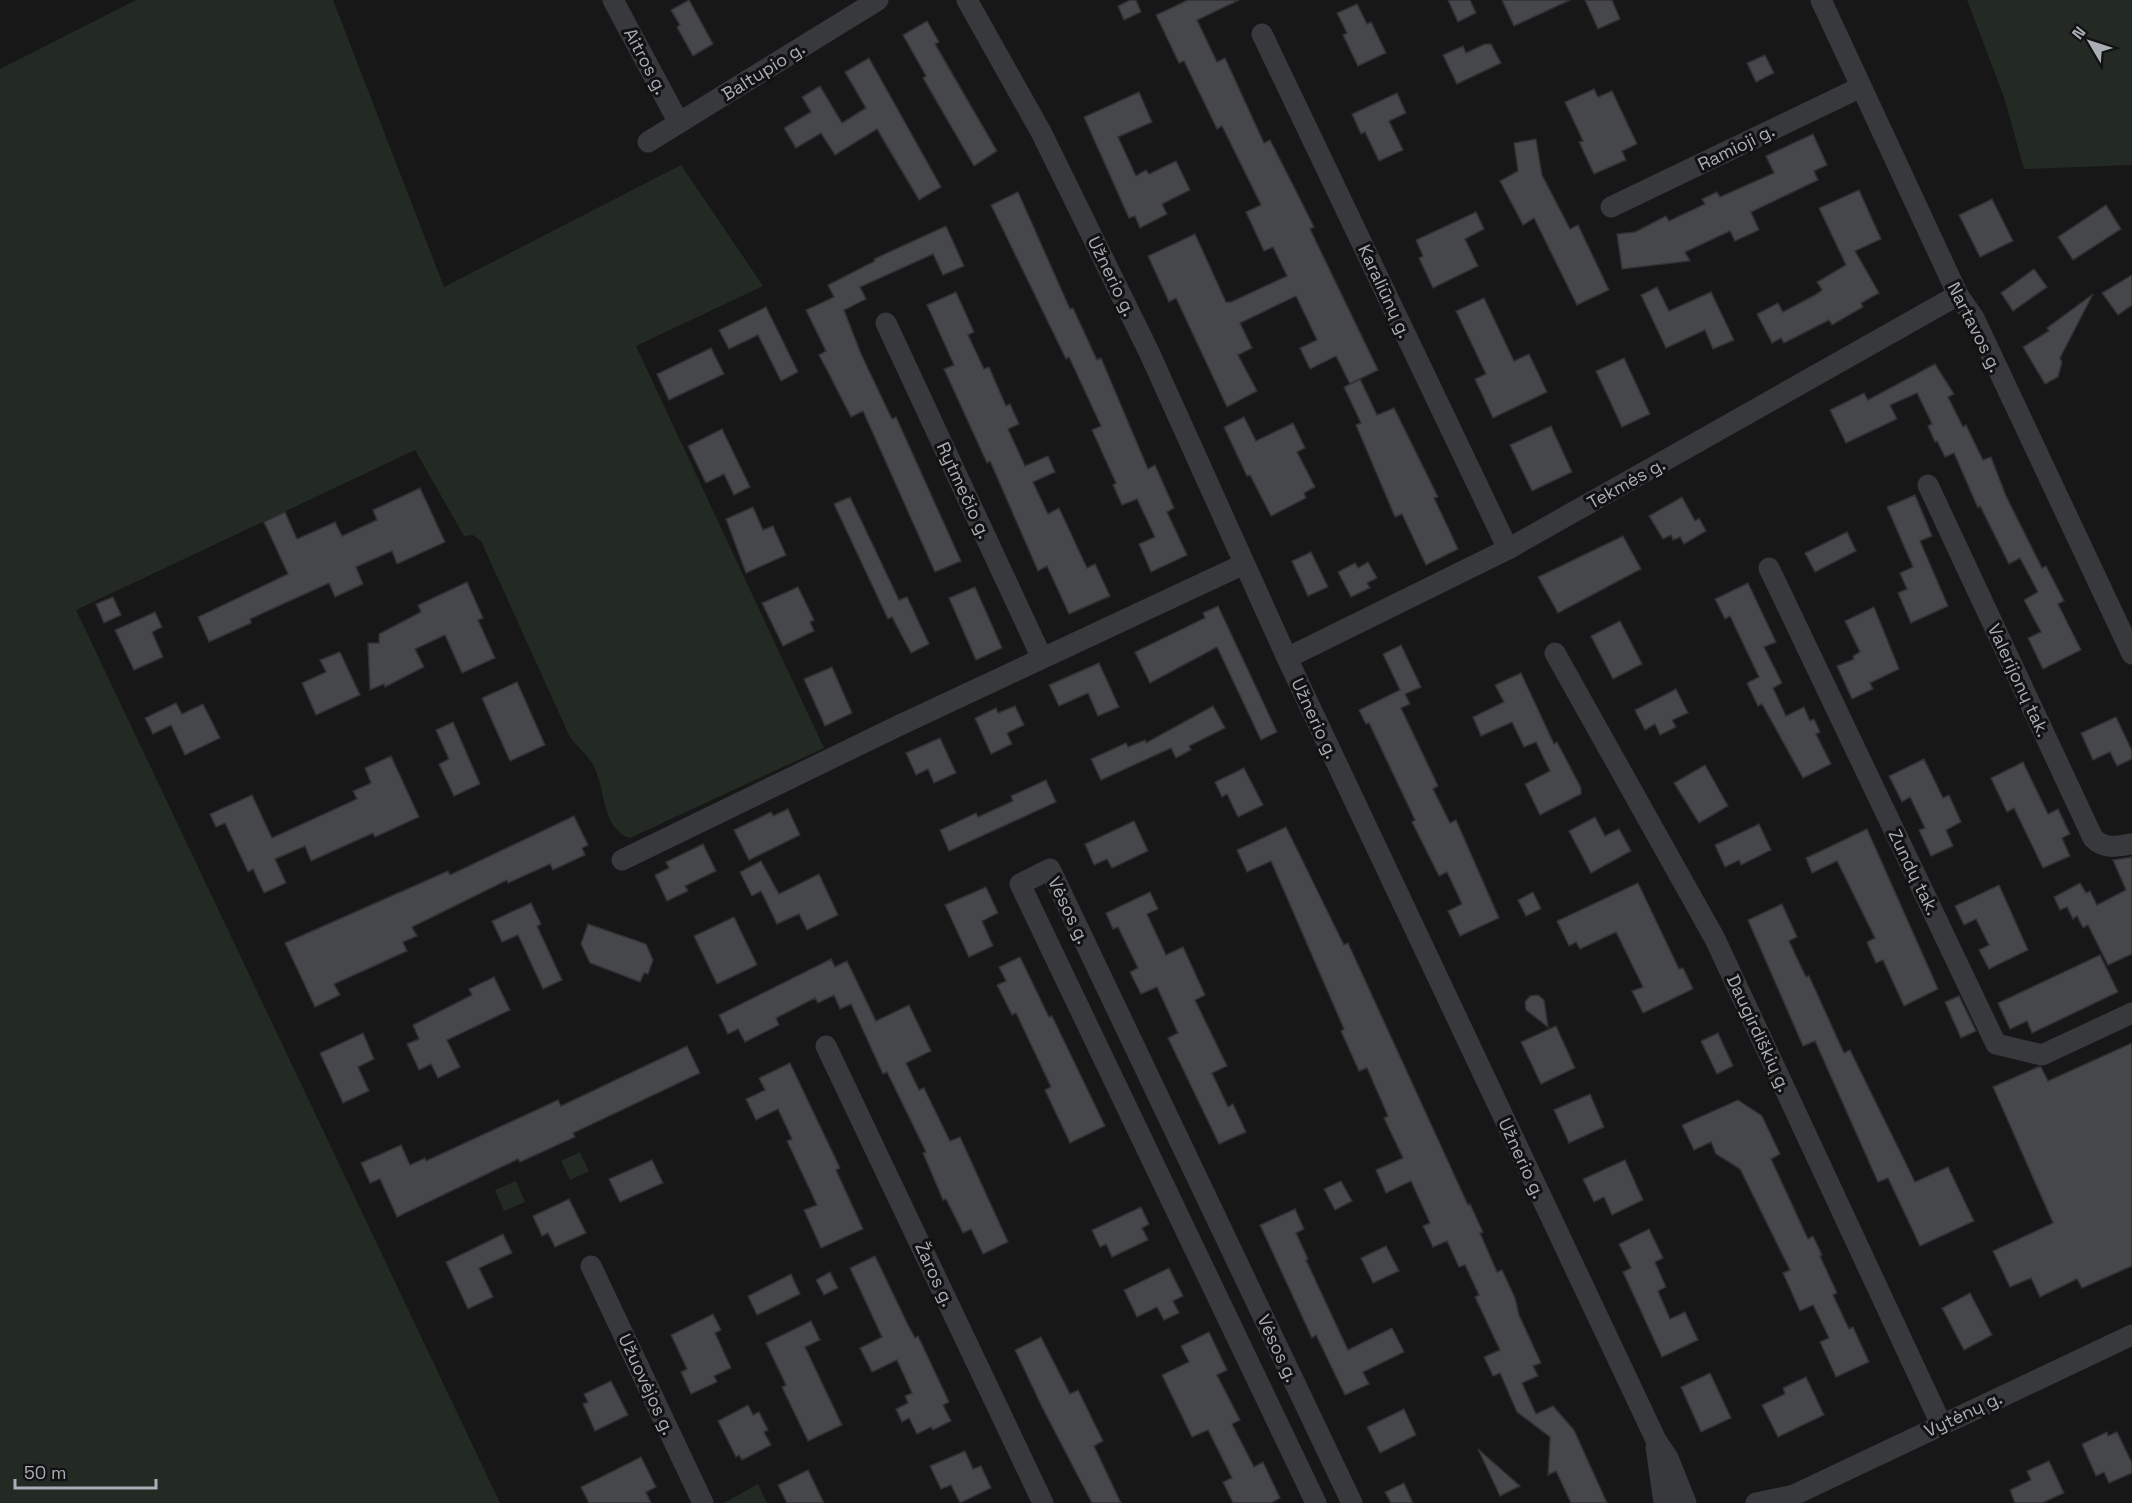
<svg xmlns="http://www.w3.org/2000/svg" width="2132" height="1503" font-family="'Space Grotesk',sans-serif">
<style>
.green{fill:#232a24}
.building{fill:#46474b;stroke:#313134;stroke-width:1.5}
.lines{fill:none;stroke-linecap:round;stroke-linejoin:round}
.street{stroke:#38393d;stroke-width:21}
.labels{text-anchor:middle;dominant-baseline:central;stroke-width:6;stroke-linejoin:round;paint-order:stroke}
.street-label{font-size:18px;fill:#aaaeb7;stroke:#121213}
</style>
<rect width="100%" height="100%" fill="#171718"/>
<g class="green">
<path d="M136,0h197l111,287 237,-122 82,121 -127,60 188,402 -194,90c-28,-9 -24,-46 -35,-69 -6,-14 -18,-21 -26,-34l-88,-194 -8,-6 -9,1 -49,-86 -339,160 424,893h-500v-1434z"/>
<polygon points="1967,0 2132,0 2132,165 2024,169 2004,97"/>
<polygon points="580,1152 589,1171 570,1180 561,1161"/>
<polygon points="516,1181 525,1202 504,1211 495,1190"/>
<polygon points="758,1484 767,1503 724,1503"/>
</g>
<g class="building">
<polygon points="689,0 713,44 693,56 677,27 680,25 671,10"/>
<polygon points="1130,0 1136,0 1141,12 1124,20 1118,6"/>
<polygon points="1188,0 1239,0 1197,20 1217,62 1225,58 1264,143 1270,140 1295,189 1314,227 1310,229 1378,370 1350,384 1336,356 1310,369 1300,348 1317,340 1296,296 1240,323 1252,348 1238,355 1257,391 1227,407 1176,298 1169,302 1148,256 1195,234 1226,302 1231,302 1287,276 1273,247 1264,251 1246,212 1261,205 1222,126 1217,129 1184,61 1179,63 1156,15"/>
<polygon points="1448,0 1470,0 1476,13 1458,22"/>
<polygon points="1502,0 1570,0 1514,26"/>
<polygon points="1585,0 1612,0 1620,19 1598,29"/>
<polygon points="1357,4 1367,24 1371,22 1386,53 1358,66 1343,35 1347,33 1337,13"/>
<polygon points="927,21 939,42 935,44 997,151 974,166 923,78 926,76 903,35"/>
<polygon points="1485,44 1491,44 1501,63 1457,84 1443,55 1463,46 1466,53"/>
<polygon points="1765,55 1774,73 1756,82 1747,63"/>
<polygon points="869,58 941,187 919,200 877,129 835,155 821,133 796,148 784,128 811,112 802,97 820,86 842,123 866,108 845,72"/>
<polygon points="1594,89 1598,97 1612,91 1637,144 1622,151 1626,160 1594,174 1579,142 1583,141 1565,102"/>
<polygon points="1139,92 1152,122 1118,137 1136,176 1146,170 1149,174 1176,161 1190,190 1162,204 1167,214 1140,228 1135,216 1129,218 1084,117"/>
<polygon points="1397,93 1406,113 1389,121 1403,150 1379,161 1365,132 1361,134 1352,114"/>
<polygon points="1813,134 1827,165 1814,171 1818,180 1751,212 1759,230 1735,241 1730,231 1685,252 1690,261 1622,269 1617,234 1635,232 1666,216 1669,221 1705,204 1702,199 1717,192 1720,197 1774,173 1766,156"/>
<polygon points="1536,139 1542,175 1570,229 1578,225 1609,290 1577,305 1534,218 1523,225 1500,181 1518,171 1514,143"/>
<polygon points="1859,190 1881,239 1855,251 1879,293 1861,303 1863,307 1832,325 1829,320 1784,343 1781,338 1772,343 1757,314 1778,303 1783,312 1815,295 1822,290 1817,282 1846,265 1819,208"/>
<polygon points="1018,192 1070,309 1073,308 1097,360 1101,358 1148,469 1155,465 1174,508 1167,512 1187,555 1151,572 1139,544 1155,537 1137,499 1122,505 1113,485 1116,483 1092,430 1101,426 1069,357 1066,359 991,205"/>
<polygon points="1992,199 2013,241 1980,257 1959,215"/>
<polygon points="2106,205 2121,229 2073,260 2058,237"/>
<polygon points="1476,212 1484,229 1465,239 1478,266 1433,288 1419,258 1423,256 1416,240"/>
<polygon points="946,226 964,266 943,275 933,254 860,287 866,299 844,310 861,354 892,419 896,417 961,561 935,572 863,411 851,417 827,370 819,355 826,351 806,310 834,297 828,285 875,261 874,259"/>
<polygon points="2034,269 2047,287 2013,311 2001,293"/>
<polygon points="2132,275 2132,305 2118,315 2102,293"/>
<polygon points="1657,287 1669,311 1711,292 1734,340 1713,349 1705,330 1666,348 1641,295"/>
<polygon points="956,292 974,332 968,335 984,369 989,367 1006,406 1010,404 1019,424 1008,429 1025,466 1048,456 1055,472 1033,482 1048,514 1059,508 1087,568 1095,564 1110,596 1069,614 1047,566 1038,571 990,461 987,463 944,369 954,365 927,305"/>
<polygon points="2093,294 2060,358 2062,362 2058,377 2045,384 2023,347 2049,331 2047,328"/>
<polygon points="1484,298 1514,361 1529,354 1547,392 1493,418 1475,379 1486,374 1456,311"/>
<polygon points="766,307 798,372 781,381 758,335 729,349 719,330"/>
<polygon points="711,348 724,374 669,400 657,374"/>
<polygon points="1624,358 1650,414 1622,427 1596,371"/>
<polygon points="1935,364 1954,394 1948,397 1963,427 1966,425 1983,460 1991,457 2006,496 2042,568 2046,566 2064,601 2058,604 2081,650 2043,669 2028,638 2041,632 2024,600 2038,592 2020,558 2009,564 1980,506 1978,508 1954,453 1945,457 1937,441 1935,442 1928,426 1932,424 1917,393 1890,405 1897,419 1846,443 1830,410 1864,393 1868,400"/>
<polygon points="1360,379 1377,415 1394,408 1438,497 1434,498 1458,549 1426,565 1402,514 1395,517 1356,425 1361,423 1344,387"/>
<polygon points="1244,417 1256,441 1293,423 1305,448 1297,452 1315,487 1304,493 1306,498 1271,516 1250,475 1247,476 1224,427"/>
<polygon points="1551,426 1572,472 1532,491 1510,445"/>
<polygon points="722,429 750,487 734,495 724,474 706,483 688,446"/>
<polygon points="420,488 445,542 397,564 392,551 356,567 363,584 335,597 329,583 250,619 251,623 209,642 198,617 288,574 264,522 285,512 297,539 335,522 342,536 377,520 373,510"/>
<polygon points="1915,495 1932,536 1920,541 1948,606 1911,623 1898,593 1907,589 1900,573 1913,567 1887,507"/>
<polygon points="850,497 899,600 907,597 929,644 911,653 892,617 888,619 834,504"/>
<polygon points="1682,497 1695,521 1699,518 1706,531 1684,544 1680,537 1673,540 1671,535 1663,539 1649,516"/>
<polygon points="753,507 763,530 773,526 786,555 746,573 726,519"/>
<polygon points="1847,532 1856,551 1815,572 1805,553"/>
<polygon points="1623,536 1641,569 1558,613 1538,577"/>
<polygon points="1311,552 1328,587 1308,596 1292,561"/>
<polygon points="1368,562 1377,578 1367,583 1370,588 1351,597 1338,572 1355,563 1358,568"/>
<polygon points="467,582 483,618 478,620 495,658 462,673 445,635 415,649 424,667 385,687 384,684 370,690 368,643 379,643 379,634 421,612 418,605"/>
<polygon points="1748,583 1776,642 1764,647 1782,683 1773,688 1786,716 1804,707 1810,721 1814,719 1820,732 1816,734 1831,764 1803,778 1762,704 1758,706 1747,683 1759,677 1730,616 1725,619 1715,599"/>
<polygon points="798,587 814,620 810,622 814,631 783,646 762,603"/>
<polygon points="975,587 1002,648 976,660 949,598"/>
<polygon points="113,597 121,615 104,623 96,604"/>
<polygon points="1218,606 1277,732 1261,740 1217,647 1150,683 1135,652 1205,618 1203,613"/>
<polygon points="1874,607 1899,669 1870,683 1873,689 1852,699 1837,666 1854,659 1853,656 1860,652 1845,621"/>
<polygon points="155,612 162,627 152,632 163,657 134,670 115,630"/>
<polygon points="1620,621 1642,664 1613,679 1591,636"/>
<polygon points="1401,645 1421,687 1405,694 1410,704 1401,708 1438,786 1433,789 1450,823 1456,820 1499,918 1460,936 1448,911 1462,904 1447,872 1439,876 1412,822 1415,820 1369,723 1366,724 1359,710 1400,690 1383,654"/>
<polygon points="340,652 360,695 316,715 302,683 326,672 320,660"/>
<polygon points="1099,663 1119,707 1098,716 1088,693 1059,706 1049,685"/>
<polygon points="832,667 852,713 825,726 804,679"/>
<polygon points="1521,673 1554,744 1557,742 1581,788 1581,794 1540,815 1525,784 1550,771 1536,742 1524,747 1512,722 1481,736 1473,717 1504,702 1495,685"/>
<polygon points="517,682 545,745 510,761 482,698"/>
<polygon points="1676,689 1688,713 1672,720 1676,727 1660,735 1655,724 1645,730 1635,710"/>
<polygon points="176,703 182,714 203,704 220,738 185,755 171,725 153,734 145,718"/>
<polygon points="1015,706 1024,725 1007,733 1012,744 991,754 975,718 996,708 998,713"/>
<polygon points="1213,706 1225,728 1189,746 1191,750 1176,758 1171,748 1101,780 1091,759 1126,743 1128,747 1145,740 1146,743"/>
<polygon points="2116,717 2132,751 2132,759 2117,766 2110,752 2093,760 2081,733"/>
<polygon points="453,722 480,784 454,796 439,764 449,759 436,730"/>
<polygon points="940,738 956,773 934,783 928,769 916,775 906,753"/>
<polygon points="391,756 419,817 375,837 373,833 311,861 305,846 275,859 286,883 264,893 253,869 248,872 225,823 216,827 210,814 252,795 272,838 357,799 353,791 371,783 365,768"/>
<polygon points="1924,759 1943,798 1949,795 1961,822 1946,830 1953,846 1931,856 1919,830 1925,828 1910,797 1902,802 1889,776"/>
<polygon points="2023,762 2048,814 2058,809 2070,834 2062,838 2070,856 2043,868 2014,808 2007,812 1991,778"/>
<polygon points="1705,765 1728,806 1699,823 1674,783"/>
<polygon points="1244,768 1263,805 1238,817 1227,794 1222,797 1215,782"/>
<polygon points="1046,780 1056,802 949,851 940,830 976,813 978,817 1013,801 1011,796"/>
<polygon points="788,809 800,835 749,860 734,830 771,812 773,816"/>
<polygon points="574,816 588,845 582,848 585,855 553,870 550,864 508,883 507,880 412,927 417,936 403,942 407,951 334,984 340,995 315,1007 285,943 448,871 450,875"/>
<polygon points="1595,817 1605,836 1619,829 1631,851 1591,873 1569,831"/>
<polygon points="1134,821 1148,851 1112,868 1107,859 1094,865 1085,844"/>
<polygon points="1759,824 1771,850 1741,865 1739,860 1725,867 1715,845"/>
<polygon points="1286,827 1344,945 1348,943 1468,1205 1470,1204 1483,1232 1480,1233 1497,1272 1502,1270 1515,1298 1519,1315 1541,1363 1533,1366 1538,1376 1522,1383 1536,1414 1553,1406 1574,1430 1607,1503 1571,1503 1556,1471 1548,1475 1550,1437 1517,1412 1500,1373 1493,1376 1484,1357 1500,1350 1475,1297 1479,1295 1465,1265 1459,1267 1447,1241 1433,1247 1423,1226 1430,1223 1411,1181 1386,1193 1376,1170 1403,1158 1384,1118 1388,1116 1367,1068 1359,1071 1341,1031 1344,1029 1271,861 1247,872 1237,850"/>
<polygon points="1867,829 1938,989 1904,1006 1883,960 1876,963 1867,942 1875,938 1837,861 1812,873 1806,858"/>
<polygon points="703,844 716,871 685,886 688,891 667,901 655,875 669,868 666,862"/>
<polygon points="2132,857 2132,954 2108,965 2088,925 2083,928 2077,916 2073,919 2067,907 2060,910 2054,897 2080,883 2086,893 2090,891 2097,905 2126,890 2113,860"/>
<polygon points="761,861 779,894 819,874 838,915 807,930 799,914 777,924 761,891 752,896 740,872"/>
<polygon points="1638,883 1679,969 1683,968 1693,989 1643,1013 1632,991 1643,987 1616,932 1580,949 1576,942 1569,946 1557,921"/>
<polygon points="1999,885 2028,950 1989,969 1979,950 1989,945 1976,919 1964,925 1955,906"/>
<polygon points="986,887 998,913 982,921 993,946 969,957 945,905"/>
<polygon points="1150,892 1158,909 1147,914 1166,955 1183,947 1205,995 1195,1000 1227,1066 1212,1073 1228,1107 1233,1104 1246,1132 1219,1144 1168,1038 1178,1033 1157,987 1141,994 1130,972 1138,968 1118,927 1113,929 1106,913"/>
<polygon points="1533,892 1541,909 1526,916 1518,900"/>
<polygon points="531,903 541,924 537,926 562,980 543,989 518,935 502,942 492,921"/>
<polygon points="1782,904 1797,937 1789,941 1806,977 1809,976 1844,1053 1850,1050 1915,1182 1948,1167 1974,1221 1920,1246 1888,1178 1878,1182 1815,1041 1803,1046 1748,920"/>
<polygon points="734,917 757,965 717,984 694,936"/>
<polygon points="588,924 646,944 653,960 648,974 644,973 640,982 590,963 581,944"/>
<polygon points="2100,955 2118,992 2032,1033 2027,1021 2010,1029 1998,1003"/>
<polygon points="1020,957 1049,1017 1052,1016 1105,1126 1070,1143 1045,1090 1051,1087 1016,1013 1012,1015 997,985 1006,981 999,967"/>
<polygon points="831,959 835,967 847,961 876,1021 909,1005 931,1051 906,1063 919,1090 924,1088 950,1141 960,1137 1008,1242 983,1254 971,1229 963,1233 946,1199 943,1200 923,1153 926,1152 887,1072 883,1074 851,1004 840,1009 834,995 818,1003 815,998 776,1018 779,1025 745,1042 738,1029 728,1034 719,1015"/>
<polygon points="494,977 510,1010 447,1040 460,1067 438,1078 431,1064 419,1070 407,1044 419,1039 413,1025 472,995 469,989"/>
<polygon points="1538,995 1544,1000 1548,1027 1526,1010 1525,1002 1530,996"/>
<polygon points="1959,996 1976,1031 1961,1038 1945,1002"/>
<polygon points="1556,1026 1575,1068 1541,1084 1521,1042"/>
<polygon points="363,1033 374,1059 358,1067 369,1091 343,1103 320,1053"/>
<polygon points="1718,1033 1733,1066 1717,1074 1701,1041"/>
<polygon points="2132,1043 2132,1266 2082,1288 2077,1279 2040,1297 2031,1278 2010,1287 1993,1251 2053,1223 1993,1087 2038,1067 2041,1067 2048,1081"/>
<polygon points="687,1046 700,1073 573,1133 575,1137 520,1162 518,1159 397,1217 380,1179 370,1183 361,1163 401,1145 410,1165 425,1158 426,1161 558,1100 561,1106"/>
<polygon points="790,1063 840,1168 836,1170 863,1229 821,1248 804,1210 817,1205 787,1141 792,1139 778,1109 756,1120 746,1099 765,1090 759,1078"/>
<polygon points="1590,1094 1604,1127 1569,1143 1554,1110"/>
<polygon points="1738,1100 1762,1116 1780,1154 1771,1159 1808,1239 1813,1236 1822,1255 1820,1256 1837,1293 1833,1295 1849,1329 1853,1327 1869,1362 1836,1377 1820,1342 1829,1338 1813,1305 1800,1311 1783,1273 1790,1270 1740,1169 1716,1154 1711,1142 1694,1150 1682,1125"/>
<polygon points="652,1160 663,1183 620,1202 609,1179"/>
<polygon points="1625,1160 1643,1200 1612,1215 1604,1197 1594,1202 1583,1179"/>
<polygon points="1341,1181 1352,1201 1335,1210 1324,1189"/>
<polygon points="569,1199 586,1233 555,1247 548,1233 542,1236 533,1216"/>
<polygon points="1141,1207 1149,1224 1142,1228 1148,1240 1112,1257 1106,1244 1100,1247 1092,1230"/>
<polygon points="1295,1209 1304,1229 1296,1233 1308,1259 1306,1260 1348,1350 1392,1328 1404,1352 1363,1372 1369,1384 1345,1395 1316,1335 1312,1338 1260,1225"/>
<polygon points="1649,1229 1663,1258 1655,1262 1666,1287 1658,1291 1670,1319 1685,1312 1698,1340 1662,1357 1623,1272 1631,1268 1619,1244"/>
<polygon points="503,1234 512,1253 479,1268 493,1297 468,1309 446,1262"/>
<polygon points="1386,1246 1399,1271 1373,1283 1361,1258"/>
<polygon points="875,1256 908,1325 915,1338 918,1336 949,1402 943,1405 951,1421 933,1430 931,1427 917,1434 909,1418 902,1422 896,1409 908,1403 905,1396 912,1393 897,1360 872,1372 860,1348 882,1337 850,1268"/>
<polygon points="1169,1268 1183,1296 1173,1301 1179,1313 1164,1320 1157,1307 1137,1317 1124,1290"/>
<polygon points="830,1272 838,1288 824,1295 816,1280"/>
<polygon points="791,1274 800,1294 757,1315 748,1296"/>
<polygon points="1970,1293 1992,1335 1964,1350 1942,1308"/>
<polygon points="713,1314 721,1330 715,1333 731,1368 714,1376 717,1382 691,1394 681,1372 687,1369 671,1335"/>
<polygon points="811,1321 820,1340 805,1347 842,1425 808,1441 782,1387 786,1385 766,1343"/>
<polygon points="1209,1332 1227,1370 1217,1375 1240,1420 1232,1424 1254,1467 1263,1462 1280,1498 1271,1503 1233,1503 1223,1482 1232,1478 1208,1430 1192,1437 1162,1375 1189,1362 1181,1346"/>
<polygon points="1041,1337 1070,1394 1078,1390 1103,1441 1094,1446 1121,1503 1092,1503 1042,1407 1015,1350"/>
<polygon points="1710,1373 1731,1418 1701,1432 1681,1387"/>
<polygon points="1806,1377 1824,1415 1778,1437 1762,1405 1785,1394 1783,1388"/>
<polygon points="611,1381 628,1415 595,1431 583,1404 588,1402 584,1394"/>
<polygon points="748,1405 753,1415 759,1412 768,1430 764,1432 771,1445 742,1460 739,1455 736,1457 718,1421"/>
<polygon points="1404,1409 1416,1435 1380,1453 1367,1427"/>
<polygon points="2107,1432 2108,1436 2117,1432 2132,1463 2132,1473 2109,1483 2104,1472 2096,1476 2082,1444"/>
<polygon points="1478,1449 1520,1486 1500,1496"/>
<polygon points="965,1451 973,1469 981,1466 991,1488 960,1503 951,1485 941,1489 930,1466"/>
<polygon points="641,1457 656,1487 646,1492 651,1503 589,1503 581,1487"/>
<polygon points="2049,1461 2064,1493 2042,1503 2015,1503 2010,1490 2031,1480 2027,1471"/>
<polygon points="808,1470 824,1503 787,1503 778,1485"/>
<polygon points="1404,1483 1413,1503 1391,1503 1385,1492"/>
</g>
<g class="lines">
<g class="street">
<polyline points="613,0 679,123"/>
<polyline points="967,0 1041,132 1149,352 1287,658 1656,1440 1668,1458 1686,1503"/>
<polyline points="1821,0 1958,295 1974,318 2132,654"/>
<polyline points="1262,34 1508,549"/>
<polyline points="648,142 878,0"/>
<polyline points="1611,207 1861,87"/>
<polyline points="886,323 1042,658"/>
<path d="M1928,485l165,353c12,12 24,8 39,6"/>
<polyline points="1769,568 1996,1044 2042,1055 2132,1013"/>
<polyline points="1555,653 1715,939 1941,1424"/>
<polyline points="1287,658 1508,549 1958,295"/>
<polyline points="622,860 900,725 1244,564"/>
<polyline points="826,1046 1043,1503"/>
<polyline points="591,1266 703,1503"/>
<polyline points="1656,1447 1664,1503"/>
<polyline points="1316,1503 1020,884 1050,869 1352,1503"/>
<polyline points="1756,1503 1794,1495"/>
<polyline points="1782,1503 1794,1495 2132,1335"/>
</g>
</g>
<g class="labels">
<g class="street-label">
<text transform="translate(646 61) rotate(62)">Aitros g.</text>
<text transform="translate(763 71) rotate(-32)">Baltupio g.</text>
<text transform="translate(1736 147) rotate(-26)">Ramioji g.</text>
<text transform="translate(1112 276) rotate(64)">Užnerio g.</text>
<text transform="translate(1385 291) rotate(65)">Karaliūnų g.</text>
<text transform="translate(1975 327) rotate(63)">Nartavos g.</text>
<text transform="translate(1626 483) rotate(-29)">Tekmės g.</text>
<text transform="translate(964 490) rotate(65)">Rytmečio g.</text>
<text transform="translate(2019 680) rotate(65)">Valerijonų tak.</text>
<text transform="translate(1315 718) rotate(65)">Užnerio g.</text>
<text transform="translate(1914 872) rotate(64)">Zundų tak.</text>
<text transform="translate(1069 910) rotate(64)">Vėsos g.</text>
<text transform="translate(1759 1033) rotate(65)">Daugirdiškių g.</text>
<text transform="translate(1522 1158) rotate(65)">Užnerio g.</text>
<text transform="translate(935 1274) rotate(65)">Žaros g.</text>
<text transform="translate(1278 1348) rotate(65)">Vėsos g.</text>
<text transform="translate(647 1384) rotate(65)">Užuovėjos g.</text>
<text transform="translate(1963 1414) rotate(-25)">Vytėnų g.</text>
</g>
</g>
<g transform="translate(2090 42) rotate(309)" stroke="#121213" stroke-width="4.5" paint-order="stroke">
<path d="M0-4.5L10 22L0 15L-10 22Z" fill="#aaaeb7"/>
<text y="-9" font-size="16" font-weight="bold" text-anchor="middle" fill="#aaaeb7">N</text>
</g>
<path d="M15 1479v9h141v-9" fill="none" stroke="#aaaeb7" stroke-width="3"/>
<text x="24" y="1479" font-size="18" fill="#aaaeb7" stroke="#121213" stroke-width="4.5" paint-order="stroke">50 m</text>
</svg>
